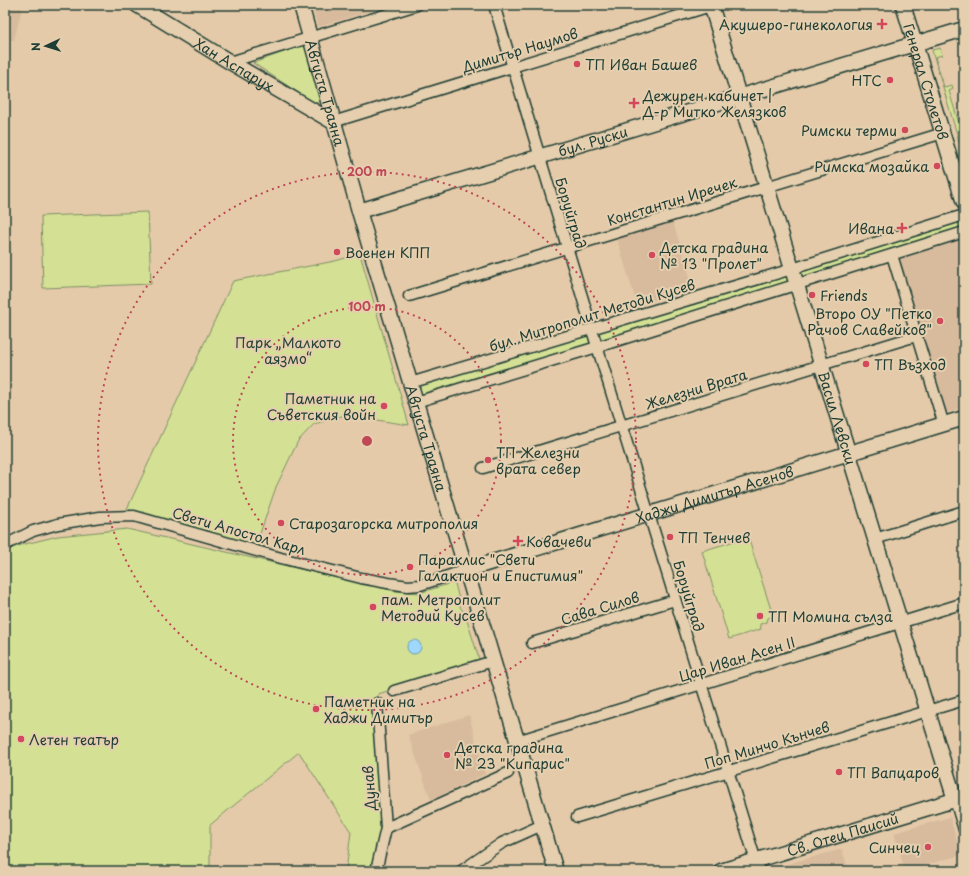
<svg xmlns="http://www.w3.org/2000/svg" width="969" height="876" font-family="'Playpen Sans',sans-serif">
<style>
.built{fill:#d8bb9d}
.green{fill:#d4e194;stroke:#7a8f64}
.water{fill:#9fd8ff;stroke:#6c9aae}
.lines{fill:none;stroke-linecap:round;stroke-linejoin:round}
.street-casing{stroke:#1f3d34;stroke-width:13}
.secondary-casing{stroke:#1f3d34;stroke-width:17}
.street{stroke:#e5cfae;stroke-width:10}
.secondary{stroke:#e5cfae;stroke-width:14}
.ring{fill:none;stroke:#bf4857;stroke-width:2;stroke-dasharray:2 4}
.poi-dot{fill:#d1495b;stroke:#e5cfae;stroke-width:1.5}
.labels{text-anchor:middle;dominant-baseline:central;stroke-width:4;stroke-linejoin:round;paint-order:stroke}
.poi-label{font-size:14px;fill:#1f3d34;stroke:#e5cfae;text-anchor:start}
.street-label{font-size:14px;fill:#1f3d34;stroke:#e5cfae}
.park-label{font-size:14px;fill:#284539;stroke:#e5cfae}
.centre{fill:#bf4857;stroke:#e5cfae;stroke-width:2}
.ring-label{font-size:12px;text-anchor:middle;font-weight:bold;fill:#bf4857;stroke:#e5cfae;stroke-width:4;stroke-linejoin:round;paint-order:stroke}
</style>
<rect width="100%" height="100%" fill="#e5caa9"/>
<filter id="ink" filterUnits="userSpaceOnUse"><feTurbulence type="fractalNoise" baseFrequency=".025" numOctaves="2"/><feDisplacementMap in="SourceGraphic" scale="8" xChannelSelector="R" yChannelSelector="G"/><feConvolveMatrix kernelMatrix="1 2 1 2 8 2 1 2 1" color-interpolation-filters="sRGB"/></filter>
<g filter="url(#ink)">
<g class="built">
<polygon points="5,5 23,5 14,40 5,40"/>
<polygon points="311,5 390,5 318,27"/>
<polygon points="673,222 693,287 637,305 617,239"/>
<polygon points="961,239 964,248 964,407 946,413 897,259"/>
<polygon points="469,715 485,774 431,800 408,735"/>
<polygon points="950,817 961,855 905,871 894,833"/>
<polygon points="842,849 849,871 769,871 769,869"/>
</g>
<g class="green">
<polygon points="301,46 303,46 307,49 320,97 317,105 253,63"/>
<polygon points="940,48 942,55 935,57 944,87 952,85 953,89 949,91 964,140 964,158 932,50"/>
<polygon points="148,212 151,284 43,288 41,216"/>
<polygon points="964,215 964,232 416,402 410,383"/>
<polygon points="360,254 409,425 345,415 314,424 298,441 276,487 255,548 127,509 233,281 335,261"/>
<polygon points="127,529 395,591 419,593 452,583 455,584 460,603 460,607 465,614 480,662 378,694 381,828 370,871 346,871 351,832 299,752 210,825 210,871 5,871 5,549 58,536"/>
<polygon points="748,537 773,616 768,618 767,622 760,624 761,629 729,639 702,551"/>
</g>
<circle class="water" cx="414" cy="647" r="7"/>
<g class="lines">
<defs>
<g id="street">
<polyline points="494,5 587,313"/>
<polyline points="230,62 417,5"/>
<polyline points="333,122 714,5"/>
<polyline points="892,255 944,425"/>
<polyline points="409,296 943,133"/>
<polyline points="592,330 759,871"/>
<polyline points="410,383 792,269 964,215"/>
<polyline points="416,402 597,347 964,232"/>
<polyline points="483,468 916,336"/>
<polyline points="875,539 964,511"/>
<polyline points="5,545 33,531 58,524 100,517 134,516 281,558 361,578 388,583 408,586 420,585 466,570"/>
<polyline points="532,643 675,600"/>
<polyline points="394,691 493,661"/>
<polyline points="517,741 964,603"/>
<polyline points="955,800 964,830"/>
<polyline points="577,817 964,700"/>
<polyline points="386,828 508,773"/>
<polyline points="376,871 386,828 377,703"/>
<polyline points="461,871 502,843 542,825"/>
</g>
<g id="secondary">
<path id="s1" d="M137,5l93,57 103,60"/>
<path id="s2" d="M301,5l58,206 197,660"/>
<path id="s3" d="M711,5l244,795"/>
<path id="s4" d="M903,5l61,198"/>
<path id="s5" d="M359,211l605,-182"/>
<path id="s6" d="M466,570l498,-152"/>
<path id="s7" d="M721,871l243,-74"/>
</g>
</defs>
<use href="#street" class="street-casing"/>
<use href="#secondary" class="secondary-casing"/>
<use href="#street" class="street"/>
<use href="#secondary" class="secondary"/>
</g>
</g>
<g class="ring">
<circle cx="367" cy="441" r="134"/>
<circle cx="367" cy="441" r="269"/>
</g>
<g class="poi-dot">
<path d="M880 18h4v4h4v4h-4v4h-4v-4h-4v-4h4z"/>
<circle cx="577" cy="64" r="4"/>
<circle cx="890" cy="80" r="4"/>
<path d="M632 97h4v4h4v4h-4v4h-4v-4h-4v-4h4z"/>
<circle cx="905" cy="130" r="4"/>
<circle cx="937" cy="166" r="4"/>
<path d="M900 222h4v4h4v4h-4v4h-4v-4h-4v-4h4z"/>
<circle cx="337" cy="252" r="4"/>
<circle cx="652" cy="255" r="4"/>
<circle cx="812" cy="295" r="4"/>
<circle cx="940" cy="321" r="4"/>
<circle cx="866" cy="364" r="4"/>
<circle cx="384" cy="406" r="4"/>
<circle cx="488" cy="460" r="4"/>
<circle cx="281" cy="523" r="4"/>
<circle cx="670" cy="537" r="4"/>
<path d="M516 535h4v4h4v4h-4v4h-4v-4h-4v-4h4z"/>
<circle cx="410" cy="567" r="4"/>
<circle cx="373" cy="607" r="4"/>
<circle cx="760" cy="616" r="4"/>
<circle cx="316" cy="709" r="4"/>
<circle cx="21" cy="739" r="4"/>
<circle cx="447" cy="755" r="4"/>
<circle cx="839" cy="772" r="4"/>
<circle cx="928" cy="847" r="4"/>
</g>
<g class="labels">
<g class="poi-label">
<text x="873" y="24" text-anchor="end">Акушеро-гинекология</text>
<text x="585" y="64">ТП Иван Башев</text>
<text x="882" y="80" text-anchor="end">НТС</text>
<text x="643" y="95">Дежурен кабинет |<tspan x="643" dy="16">Д-р Митко Желязков</tspan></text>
<text x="897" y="130" text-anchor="end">Римски терми</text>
<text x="929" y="166" text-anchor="end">Римска мозайка</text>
<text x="894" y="228" text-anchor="end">Ивана</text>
<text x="660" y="247">Детска градина<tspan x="660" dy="16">№ 13 "Пролет"</tspan></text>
<text x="345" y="252">Военен КПП</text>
<text x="820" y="295">Friends</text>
<text x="932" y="313" text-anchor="end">Второ ОУ "Петко<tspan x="932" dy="16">Рачов Славейков"</tspan></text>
<text x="874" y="364">ТП Възход</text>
<text x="376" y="398" text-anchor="end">Паметник на<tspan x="376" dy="16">Съветския войн</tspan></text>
<text x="496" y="452">ТП Железни<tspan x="496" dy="16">врата север</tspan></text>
<text x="289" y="523">Старозагорска митрополия</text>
<text x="678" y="537">ТП Тенчев</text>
<text x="526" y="541">Ковачеви</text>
<text x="418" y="559">Параклис "Свети<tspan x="418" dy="16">Галактион и Епистимия"</tspan></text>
<text x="381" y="599">пам. Метрополит<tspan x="381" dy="16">Методий Кусев</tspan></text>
<text x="768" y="616">ТП Момина сълза</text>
<text x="324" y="701">Паметник на<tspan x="324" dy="16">Хаджи Димитър</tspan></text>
<text x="29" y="739">Летен театър</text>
<text x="455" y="747">Детска градина<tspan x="455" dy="16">№ 23 "Кипарис"</tspan></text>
<text x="847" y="772">ТП Вапцаров</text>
<text x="920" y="847" text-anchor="end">Синчец</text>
</g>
<g class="street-label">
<text transform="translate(520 50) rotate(-17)">Димитър Наумов</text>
<text stroke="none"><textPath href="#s1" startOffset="114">Хан Аспарух</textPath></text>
<text stroke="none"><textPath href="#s4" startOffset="80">Генерал Столетов</textPath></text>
<text stroke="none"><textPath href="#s2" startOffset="91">Августа Траяна</textPath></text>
<text stroke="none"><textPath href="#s5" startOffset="244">бул. Руски</textPath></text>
<text transform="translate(672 201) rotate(-17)">Константин Иречек</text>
<text transform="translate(571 213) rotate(73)">Боруйград</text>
<text transform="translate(592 315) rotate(-17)">бул. Митрополит Методи Кусев</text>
<text transform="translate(696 389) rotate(-17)">Железни Врата</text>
<text stroke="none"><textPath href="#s3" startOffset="432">Васил Левски</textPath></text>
<text stroke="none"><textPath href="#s2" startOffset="451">Августа Траяна</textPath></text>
<text stroke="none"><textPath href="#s6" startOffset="260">Хаджи Димитър Асенов</textPath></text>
<text transform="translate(239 531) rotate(16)">Свети Апостол Карл</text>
<text transform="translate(689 596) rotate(73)">Боруйград</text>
<text transform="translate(600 608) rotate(-17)">Сава Силов</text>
<text transform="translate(737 659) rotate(-17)">Цар Иван Асен II</text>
<text transform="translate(767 745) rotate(-17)">Поп Минчо Кънчев</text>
<text transform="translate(369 788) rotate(-94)">Дунав</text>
<text stroke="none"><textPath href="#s7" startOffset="127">Св. Отец Паисий</textPath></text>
</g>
<g class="park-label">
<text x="288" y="342">Парк „Малкото<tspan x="288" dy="16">аязмо“</tspan></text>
</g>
</g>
<circle cx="367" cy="441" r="6" class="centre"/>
<g class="ring-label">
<text x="367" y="176">200 m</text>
<text x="367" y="311">100 m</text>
</g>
<rect width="969" height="876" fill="none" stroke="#e5cfae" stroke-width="20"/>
<rect x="10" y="10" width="949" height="856" fill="none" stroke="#1f3d34" stroke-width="1.5" filter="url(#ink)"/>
<g transform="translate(46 46) rotate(266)" stroke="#e5cfae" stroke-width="3" paint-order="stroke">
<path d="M0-3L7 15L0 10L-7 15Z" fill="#1f3d34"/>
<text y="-6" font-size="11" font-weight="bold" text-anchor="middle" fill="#1f3d34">N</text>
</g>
</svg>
